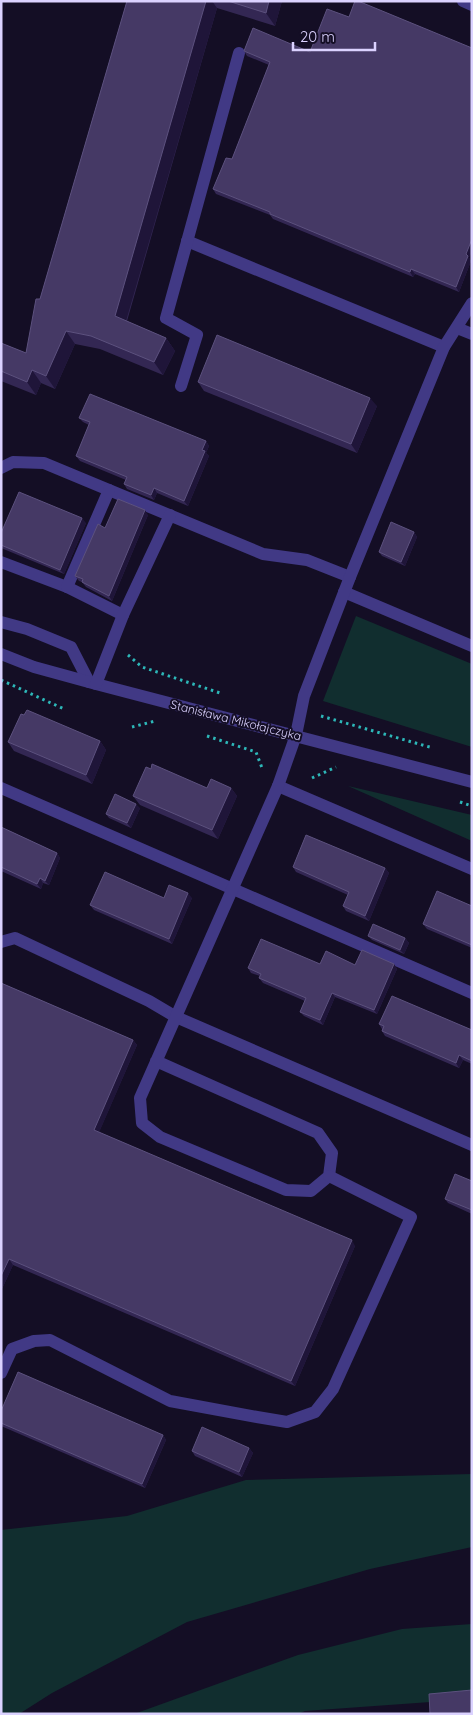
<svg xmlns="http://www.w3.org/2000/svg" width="473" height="1715" font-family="Quicksand,sans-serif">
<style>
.green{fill:#112e2f}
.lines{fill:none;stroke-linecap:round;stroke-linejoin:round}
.path{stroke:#2db7b8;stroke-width:3;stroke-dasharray:2.5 4;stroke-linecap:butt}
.minor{stroke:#413985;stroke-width:12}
.wall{fill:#332753}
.shaded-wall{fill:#1f1539}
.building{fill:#453965;stroke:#5c517e}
.labels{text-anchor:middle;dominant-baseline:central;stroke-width:4;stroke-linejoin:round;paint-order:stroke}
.street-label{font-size:12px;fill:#dbd2ff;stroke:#140e25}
</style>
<rect width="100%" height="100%" fill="#140e25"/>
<g class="green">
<polygon points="356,616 472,664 472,747 323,701"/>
<polygon points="348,786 472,815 472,841"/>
<polygon points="472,1474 472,1547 370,1569 187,1622 52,1693 19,1714 1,1714 1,1530 127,1516 246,1480"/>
<polygon points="472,1624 472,1699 305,1711 298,1714 134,1714 298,1655 402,1629"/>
</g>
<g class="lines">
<g class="path">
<polyline points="128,655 142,667 220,693"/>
<polyline points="1,680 64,709"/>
<polyline points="321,716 433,748"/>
<polyline points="132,727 155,721"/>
<polyline points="207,736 256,752 262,768"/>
<polyline points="312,778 336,767"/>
<polyline points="460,802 472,806"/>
</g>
<g class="minor">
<polyline points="463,1 472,5"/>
<polyline points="187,241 444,347"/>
<polyline points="457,328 472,334"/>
<polyline points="181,386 197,335 166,318 239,53"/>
<polyline points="1,468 13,462 44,463 263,554 307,560 350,577"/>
<polyline points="1,562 67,587 123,615"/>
<polyline points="67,587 109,490"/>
<polyline points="344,592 472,646"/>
<polyline points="1,622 27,629 71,647 89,682"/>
<polyline points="1,654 34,667 96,684 472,782"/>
<polyline points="96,684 123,615 170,515"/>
<polyline points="278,786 472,869"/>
<polyline points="1,788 472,993"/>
<polyline points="1,942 15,938 149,1001 176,1017 472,1145"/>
<polyline points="156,1061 318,1133 332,1153 329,1176 311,1191 286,1190 160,1137 142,1123 140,1098 278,786 296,735 304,696 350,577 444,347 472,303"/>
<polyline points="1,1373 12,1349 34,1341 50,1340 170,1401 257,1417 287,1422 315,1412 333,1389 411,1217 329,1176"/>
</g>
</g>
<g class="wall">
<polygon points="127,1 282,1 275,26 217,8 127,321 166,338 175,351 163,375 100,349 75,344 55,389 41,383 36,395 1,381 1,343 26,353 40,299"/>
<polygon points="253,28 469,258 471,261 459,292 415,274 413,277 273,219 270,215 216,194 213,189 232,159 269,65 247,56 244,51"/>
<polygon points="198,382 377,406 357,453 204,391"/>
<polygon points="79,418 206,441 209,446 206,453 209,456 188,506 157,493 154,500 127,489 124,484 126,480 80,461 76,456 89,425 83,422"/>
<polygon points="148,515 112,601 86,587 82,582 79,581 75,576 105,528"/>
<polygon points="86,523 64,574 1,548 1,533"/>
<polygon points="414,532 417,537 405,566 382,556 379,552"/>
<polygon points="100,741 106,750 92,784 14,751 8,742"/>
<polygon points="207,788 231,788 237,796 218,839 140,805 133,796"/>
<polygon points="140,808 131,828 109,818 106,814"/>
<polygon points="1,827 57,853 60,858 49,885 43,883 41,889 1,871"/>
<polygon points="293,867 385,868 389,873 369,921 346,911 343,906 348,895 296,872"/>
<polygon points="164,898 192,898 172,944 94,910 90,905"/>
<polygon points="472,906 472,948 427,929 423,924"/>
<polygon points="368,936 405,938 409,943 404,954 372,940"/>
<polygon points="320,964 355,965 394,964 397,969 377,1014 335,997 323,1025 304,1016 300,1012 305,1001 263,983 259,978 260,976 251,973 248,968"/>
<polygon points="1,983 133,1040 137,1045 99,1132 355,1246 295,1386 13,1265 1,1291"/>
<polygon points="379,1024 472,1030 472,1064 463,1060 459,1068 385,1036 382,1031 382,1029"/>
<polygon points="472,1181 472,1214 448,1203 445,1199"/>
<polygon points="1,1411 163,1435 166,1440 145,1488 1,1426"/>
<polygon points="249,1448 253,1453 242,1477 195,1456 192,1451"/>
</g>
<g class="shaded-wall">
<polygon points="206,1 212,1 217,8 124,328 115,316"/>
<polygon points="269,1 282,1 275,26 266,13"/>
<polygon points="472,239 472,252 469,258 471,261 459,292 456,287 466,254"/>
<polygon points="411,269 415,274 413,277 410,272"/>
<polygon points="66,331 75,344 55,389 46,376"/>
<polygon points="166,338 175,351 163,375 154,362"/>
<polygon points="32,370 41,383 36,395 27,382"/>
<polygon points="370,398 377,406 357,453 351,444"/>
<polygon points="206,441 209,446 206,453 209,456 188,506 184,501"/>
<polygon points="154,488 157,493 154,500 151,495"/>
<polygon points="145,510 148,515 112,601 109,596"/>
<polygon points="82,518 86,523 64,574 60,570"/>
<polygon points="414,532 417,537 405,566 401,562"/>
<polygon points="100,741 106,750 92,784 86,775"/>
<polygon points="231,788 237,796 218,839 212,830"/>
<polygon points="136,804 140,808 131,828 127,823"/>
<polygon points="57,853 60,858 49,885 45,881"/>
<polygon points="385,868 389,873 369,921 365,916"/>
<polygon points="40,878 43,883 41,889 37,884"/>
<polygon points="188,893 192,898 172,944 169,939"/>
<polygon points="405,938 409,943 404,954 400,950"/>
<polygon points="394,964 397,969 377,1014 374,1010"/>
<polygon points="332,993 335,997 323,1025 320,1020"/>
<polygon points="133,1040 137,1045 98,1135 94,1130"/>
<polygon points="459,1055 463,1060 459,1068 456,1063"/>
<polygon points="352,1240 355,1246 295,1386 291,1381"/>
<polygon points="9,1259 13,1265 1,1291 1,1276"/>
<polygon points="163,1435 166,1440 145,1488 142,1484"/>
<polygon points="249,1448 253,1453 242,1477 239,1472"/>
</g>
<g class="building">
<polygon points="127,1 206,1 115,316 166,338 154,362 91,336 66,331 46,376 32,370 27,382 1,371 1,343 26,353 36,299 40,299"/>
<polygon points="228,1 269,1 266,13"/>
<polygon points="355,1 358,1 472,48 472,239 466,254 468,256 456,287 411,269 410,272 270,214 270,212 213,189 226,158 232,159 270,62 244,51 253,28 310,52 327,9 349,17"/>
<polygon points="217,335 370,398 351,444 198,382"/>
<polygon points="90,394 206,441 202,450 205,451 184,501 154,488 151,495 124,484 127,477 76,456 90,422 79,418"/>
<polygon points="19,492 82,518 60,570 1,545 1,533"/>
<polygon points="118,499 145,510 109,596 82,582 83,579 75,576 98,524 105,528"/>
<polygon points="391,522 414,532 401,562 379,552"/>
<polygon points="27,710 100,741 86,775 8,742 21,714 24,715"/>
<polygon points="152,764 207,788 211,779 231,788 212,830 133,796 146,767 151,769"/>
<polygon points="115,794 136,804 127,823 106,814"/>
<polygon points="1,827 57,853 45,881 40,878 37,884 1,867"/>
<polygon points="306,835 385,868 365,916 343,906 349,892 293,867"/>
<polygon points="105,872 164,898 169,885 188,893 169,939 90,905"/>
<polygon points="437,891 472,906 472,945 423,924"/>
<polygon points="373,924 405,938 400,950 368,936"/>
<polygon points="261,939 320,964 326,951 355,965 362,950 394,964 374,1010 332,993 320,1020 300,1012 306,998 259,978 261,974 248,968"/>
<polygon points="1,983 133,1040 94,1130 352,1240 291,1381 9,1259 1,1276"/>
<polygon points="392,996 472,1030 472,1061 459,1055 456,1063 382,1031 384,1026 379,1024"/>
<polygon points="455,1174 472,1181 472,1210 445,1199"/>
<polygon points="18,1372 163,1435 142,1484 1,1423 1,1411"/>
<polygon points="202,1427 249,1448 239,1472 192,1451"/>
<polygon points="472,1690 472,1714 430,1714 429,1694"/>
</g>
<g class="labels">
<g class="street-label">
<text transform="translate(236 720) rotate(14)">Stanisława Mikołajczyka</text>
</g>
</g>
<rect width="473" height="1715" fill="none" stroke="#dbd2ff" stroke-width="5"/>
<path d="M293 42v8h82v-8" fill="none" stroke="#dbd2ff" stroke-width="2.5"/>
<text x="300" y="42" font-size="15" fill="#dbd2ff" stroke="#140e25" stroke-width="4" paint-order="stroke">20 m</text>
</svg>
